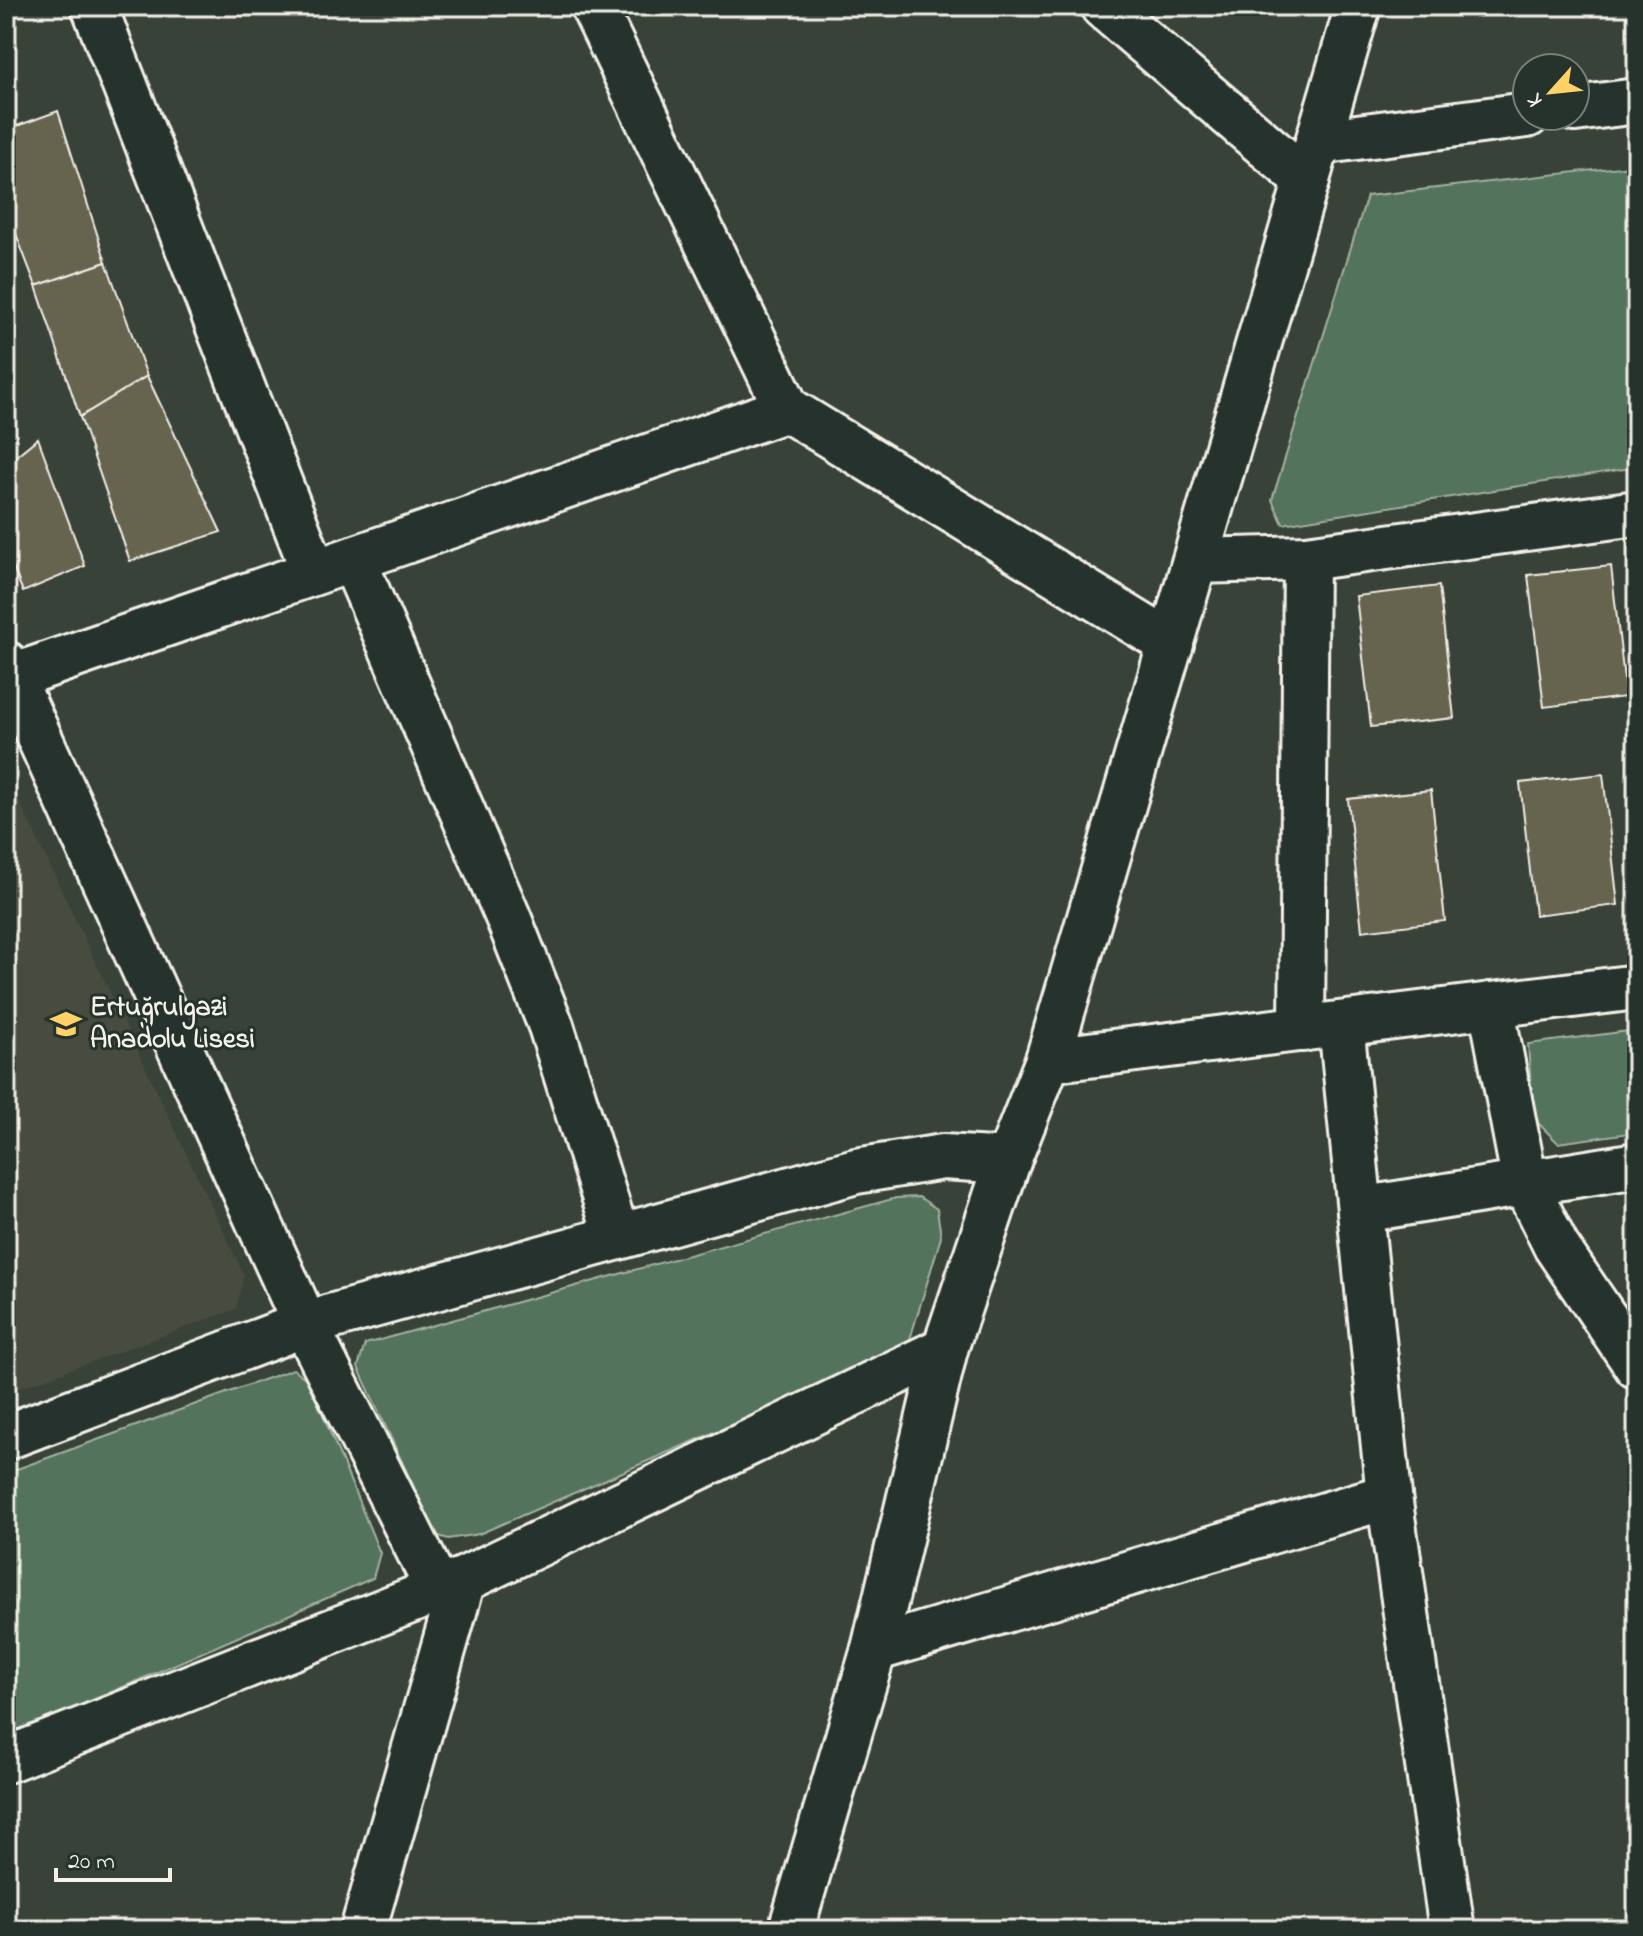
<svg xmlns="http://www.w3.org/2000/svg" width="1643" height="1936" font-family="'Indie Flower',sans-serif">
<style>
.built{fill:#464c3f}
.green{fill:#52735d;stroke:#a3b2a2;stroke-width:2}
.building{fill:#666450;stroke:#f4f1e8;stroke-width:2}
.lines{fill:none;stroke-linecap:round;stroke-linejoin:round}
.minor-casing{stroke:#f4f1e8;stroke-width:50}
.major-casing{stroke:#f4f1e8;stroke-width:50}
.minor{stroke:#26332d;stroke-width:44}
.major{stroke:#26332d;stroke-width:44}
.labels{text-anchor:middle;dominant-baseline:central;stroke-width:6;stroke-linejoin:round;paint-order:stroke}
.poi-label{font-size:28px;font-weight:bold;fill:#f4f1e8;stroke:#26332d;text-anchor:start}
</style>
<rect width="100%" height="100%" fill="#394238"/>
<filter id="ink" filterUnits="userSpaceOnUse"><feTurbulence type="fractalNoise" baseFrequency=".0125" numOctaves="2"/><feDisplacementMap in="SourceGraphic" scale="16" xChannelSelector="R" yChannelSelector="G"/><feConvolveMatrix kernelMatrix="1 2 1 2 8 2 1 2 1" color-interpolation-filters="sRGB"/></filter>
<g filter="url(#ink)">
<polygon class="built" points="6,773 244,1275 236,1309 6,1393"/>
<g class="green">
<polygon points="1637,165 1637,467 1283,524 1272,500 1367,196"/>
<polygon points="1637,1030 1637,1132 1558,1143 1533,1118 1528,1044"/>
<polygon points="919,1197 937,1209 941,1237 907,1349 479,1534 448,1539 436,1535 358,1367 365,1344 896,1198"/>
<polygon points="293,1369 309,1381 380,1553 373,1578 6,1738 6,1473"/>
</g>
<g class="building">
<polygon points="58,111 106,262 36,286 6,208 6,130"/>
<polygon points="106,262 147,376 80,417 36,286"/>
<polygon points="147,376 221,532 130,561 80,417"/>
<polygon points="38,438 85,566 23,592 6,550 6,464"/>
<polygon points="1611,566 1626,697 1544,707 1528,575"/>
<polygon points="1439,586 1454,718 1371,727 1356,596"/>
<polygon points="1603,774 1618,905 1535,915 1520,783"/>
<polygon points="1431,790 1445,921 1362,931 1348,799"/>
</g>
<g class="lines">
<defs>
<g id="minor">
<polyline points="94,6 314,572"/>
<polyline points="593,6 787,409 1171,644"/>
<polyline points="1103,6 1307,181"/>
<polyline points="1575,109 1637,101"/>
<polyline points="1318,142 1527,115"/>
<polyline points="353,559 508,917 551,1026 617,1237"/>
<polyline points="1196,561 1306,558 1637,513"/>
<polyline points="6,664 305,1324 438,1589"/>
<polyline points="6,679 787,409"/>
<polyline points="1491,1005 1525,1183 1556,1246 1637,1366"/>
<polyline points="1341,1024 1389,1496 1452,1930"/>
<polyline points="1302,1029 1306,558"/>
<polyline points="1048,1060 1637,987"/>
<polyline points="1360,1210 1637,1165"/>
<polyline points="6,1437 305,1324 856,1171 943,1157 1008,1161"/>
<polyline points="874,1649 1389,1496"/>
<polyline points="6,1760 463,1580 945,1349"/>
<polyline points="363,1930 463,1580"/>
</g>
<polyline id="major" points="791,1930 874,1649 945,1349 1008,1161 1048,1060 1358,6"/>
</defs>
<use href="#minor" class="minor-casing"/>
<use href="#major" class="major-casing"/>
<use href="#minor" class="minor"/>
<use href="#major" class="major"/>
</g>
</g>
<defs>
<symbol id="school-bare" viewBox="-9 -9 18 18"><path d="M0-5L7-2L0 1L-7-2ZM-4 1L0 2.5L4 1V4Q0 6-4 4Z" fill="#ffd166" stroke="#26332d" stroke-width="2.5" paint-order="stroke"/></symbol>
</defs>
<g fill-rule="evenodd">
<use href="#school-bare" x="44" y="1002" width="44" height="44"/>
</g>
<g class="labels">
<g class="poi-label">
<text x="90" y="1008">Ertuğrulgazi<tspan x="90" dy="32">Anadolu Lisesi</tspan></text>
</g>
</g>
<rect width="1643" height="1936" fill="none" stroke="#26332d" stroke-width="32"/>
<rect x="16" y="16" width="1611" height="1904" fill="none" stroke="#f4f1e8" stroke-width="3" filter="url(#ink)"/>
<g transform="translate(1551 92) rotate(243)"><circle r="38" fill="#26332d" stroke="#787f78" stroke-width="2"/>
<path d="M0-6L14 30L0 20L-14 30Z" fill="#ffd166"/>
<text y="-12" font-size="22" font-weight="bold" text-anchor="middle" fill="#f4f1e8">K</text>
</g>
<path d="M56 1868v12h114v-12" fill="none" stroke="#f4f1e8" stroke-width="4"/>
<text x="68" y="1868" font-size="24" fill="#f4f1e8" stroke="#26332d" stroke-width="6" paint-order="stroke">20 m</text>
</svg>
